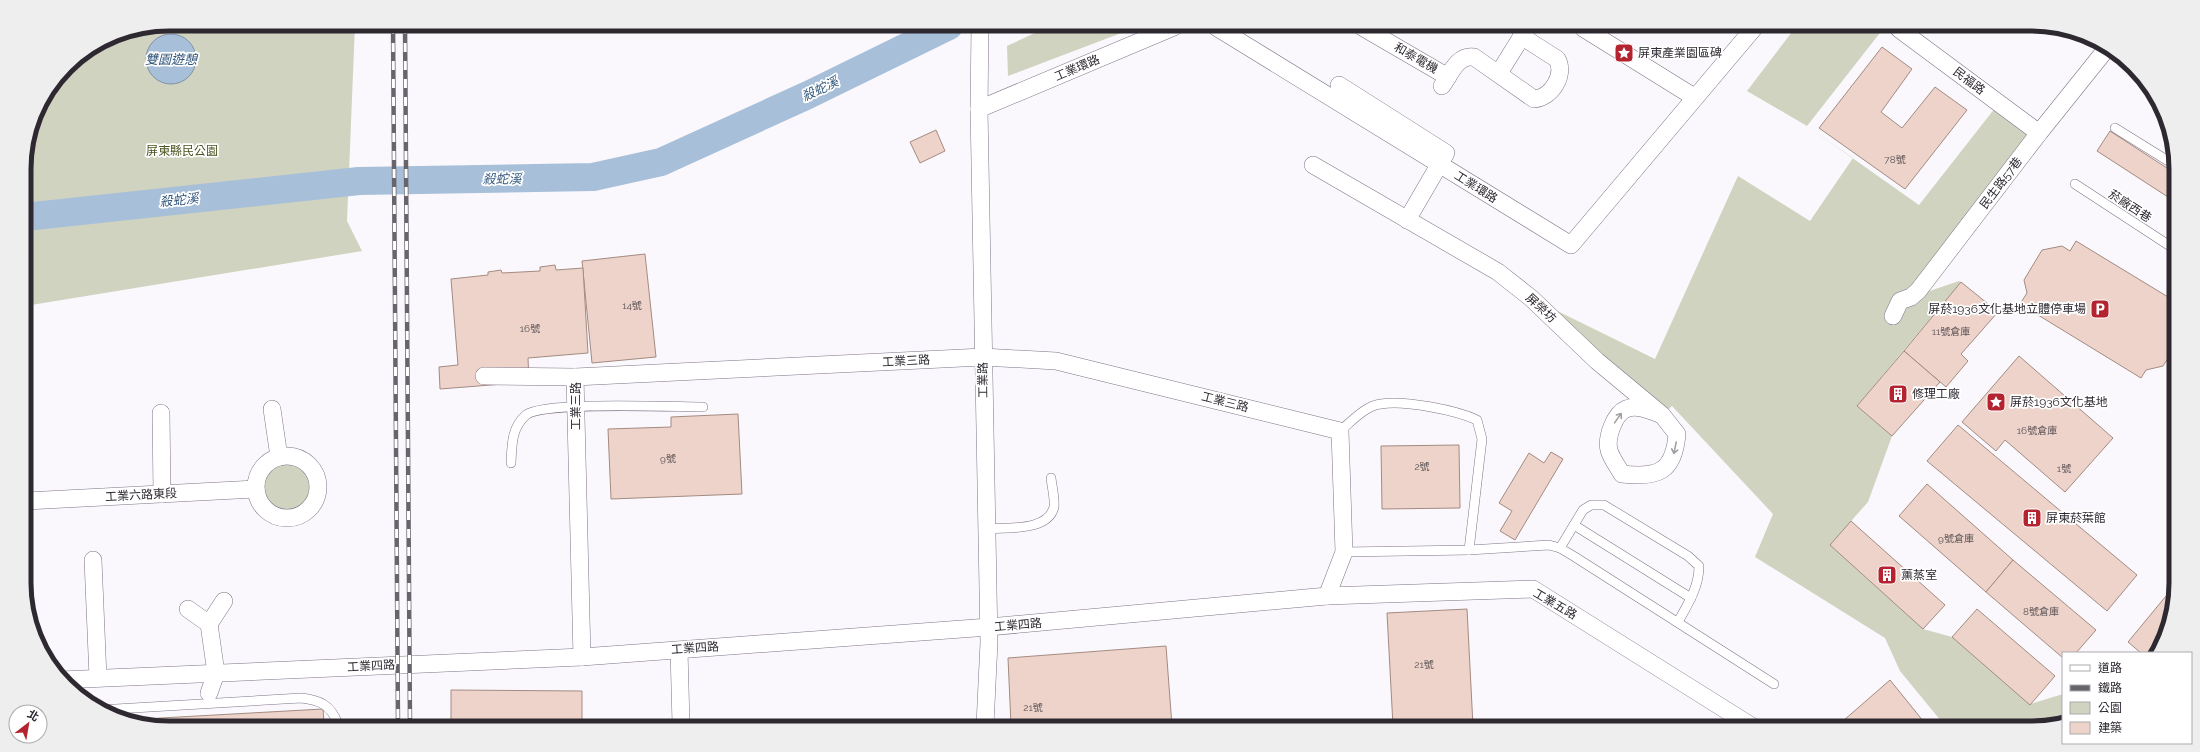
<svg xmlns="http://www.w3.org/2000/svg" width="2200" height="752" font-family="Raleway,'Noto Sans TC',sans-serif">
<style>
.green{fill:#cfd3bf}
.water{fill:#a7bfd9;stroke:#8392a7}
.lines{fill:none;stroke-linecap:round;stroke-linejoin:round}
.river{stroke:#a7bfd9;stroke-width:28}
.building{fill:#edd3ca;stroke:#a38b82}
.service-casing{stroke:#7f7488;stroke-width:10}
.minor-casing{stroke:#7f7488;stroke-width:18}
.service{stroke:#fff;stroke-width:9}
.minor{stroke:#fff;stroke-width:17}
.rail-casing{stroke:#68646b;stroke-width:4.5}
.rail{stroke:#fff;stroke-width:3;stroke-dasharray:9;stroke-linecap:butt}
.oneway{stroke:#a19fa2}
.labels{text-anchor:middle;dominant-baseline:central;stroke-width:3.5;stroke-linejoin:round;paint-order:stroke}
.number-label{font-size:10px;fill:#5e5457}
.poi-label{font-size:12px;fill:#2e2931;stroke:#fff;text-anchor:start}
.street-label{font-size:12px;fill:#2e2931;stroke:#fff}
.park-label{font-size:12px;fill:#4b5420;stroke:#fff}
.water-label{font-size:13px;font-style:italic;fill:#31577c;stroke:#fff}
.rim{fill:none;stroke:#2e2931;stroke-width:5}
</style>
<rect width="100%" height="100%" fill="#faf8fc"/>
<g class="green">
<polygon points="169,24 355,24 347,221 362,251 25,306 24,160 35,113 67,66 114,35"/>
<polygon points="1050,26 1137,27 1008,76 1007,46"/>
<polygon points="1795,28 1883,29 1807,126 1919,205 1999,103 2039,133 1912,297 1959,281 1961,282 1857,406 1892,436 1868,502 1830,545 1923,629 1952,637 2030,704 2063,694 2063,723 2040,728 1946,727 1900,671 1885,638 1755,557 1773,514 1672,406 1662,415 1531,298 1655,359 1738,176 1810,221 1853,158 1807,126 1747,91"/>
<circle cx="287" cy="487" r="31"/>
</g>
<circle class="water" cx="171" cy="59" r="25"/>
<g class="lines">
<polyline class="river" points="25,217 359,181 593,177 661,162 808,95 949,26"/>
</g>
<g class="building">
<polygon points="1882,47 1912,69 1881,112 1902,128 1935,87 1967,110 1905,189 1819,128"/>
<polygon points="936,130 945,151 920,163 910,142"/>
<polygon points="2110,131 2173,172 2173,189 2168,197 2097,151"/>
<polygon points="2076,241 2173,300 2172,352 2163,366 2146,370 2141,378 2020,304 2027,293 2024,280 2042,250 2062,246 2070,251"/>
<polygon points="645,254 656,357 592,363 582,261"/>
<polygon points="555,265 556,270 583,268 588,353 528,358 529,382 440,389 439,367 458,365 451,279 488,275 488,272 501,270 502,273 540,271 540,267"/>
<polygon points="1961,282 1998,312 1961,354 1968,361 1946,387 1904,351"/>
<polygon points="1904,351 1940,382 1892,436 1857,406"/>
<polygon points="2019,356 2113,438 2065,492 2005,440 1996,451 1962,422"/>
<polygon points="738,414 742,494 611,499 608,429 671,427 671,417"/>
<polygon points="1958,425 2137,575 2107,611 1927,461"/>
<polygon points="1459,445 1460,508 1382,509 1381,446"/>
<polygon points="1551,452 1563,459 1515,540 1500,531 1512,511 1499,503 1529,453 1544,463"/>
<polygon points="1927,484 2013,560 1986,592 1899,516"/>
<polygon points="1851,521 1945,605 1923,629 1830,545"/>
<polygon points="2013,560 2096,630 2076,653 2063,653 2063,658 1986,592"/>
<polygon points="2171,590 2171,621 2156,653 2141,653 2128,642"/>
<polygon points="1467,609 1473,726 1393,726 1387,613"/>
<polygon points="1977,609 2055,676 2030,705 1952,637"/>
<polygon points="1166,646 1172,726 1011,725 1008,658"/>
<polygon points="1890,680 1928,727 1836,727"/>
<polygon points="451,690 582,691 582,724 451,724"/>
<polygon points="323,709 324,723 131,723 125,720"/>
</g>
<g class="lines">
<defs>
<g id="service">
<polyline points="2115,128 2173,164"/>
<polyline points="2075,184 2173,248"/>
<path d="M1340,431c11,-9 26,-26 41,-27 23,-4 75,6 96,16l5,19 -13,111"/>
<path d="M511,463c1,-17 0,-35 15,-48 17,-14 148,-8 177,-8"/>
<polyline points="1574,525 1691,598"/>
<path d="M987,529c19,-2 61,3 67,-22 1,-8 -2,-20 -3,-29"/>
<path d="M1560,548l23,-38 8,-5h13l84,51 11,10c0,21 -11,38 -21,56"/>
<polyline points="1344,552 1469,550 1549,545 1560,548 1575,557 1774,684"/>
<path d="M99,710l202,-12c19,2 30,7 37,26"/>
</g>
<g id="minor">
<polyline points="980,26 979,109 989,642 985,725"/>
<polyline points="1216,27 1571,245 1754,28"/>
<polyline points="1362,27 1448,77"/>
<polyline points="1583,28 1694,97"/>
<polyline points="1899,29 2039,133"/>
<polyline points="1499,73 1527,28"/>
<polyline points="1339,85 1446,153 1407,220"/>
<path d="M1442,86c9,-13 15,-31 32,-29l60,42c17,-1 32,-24 23,-40l-36,-23"/>
<polyline points="979,109 1174,27"/>
<path d="M1313,165l185,107 33,26 66,63 65,54 15,19c-3,38 -19,44 -55,40 -4,-7 -11,-16 -13,-24 -3,-12 5,-36 17,-41 11,-5 25,2 36,6"/>
<polyline points="1893,316 1900,301 1911,297 1918,291 2039,133 2108,47"/>
<polyline points="484,376 575,377"/>
<polyline points="272,409 279,457"/>
<polyline points="161,413 162,494"/>
<circle cx="287" cy="487" r="31"/>
<polyline points="26,501 256,489"/>
<polyline points="93,560 98,678"/>
<polyline points="188,609 209,624 224,601"/>
<polyline points="679,650 681,724"/>
<polyline points="582,657 575,377 983,357 1056,361 1340,431 1344,552 1327,596"/>
<polyline points="61,680 582,657 989,627 1327,596 1533,589 1753,727"/>
<polyline points="209,693 216,673 209,624"/>
</g>
</defs>
<use href="#service" class="service-casing"/>
<use href="#minor" class="minor-casing"/>
<use href="#service" class="service"/>
<use href="#minor" class="minor"/>
<defs>
<g id="rail">
<polyline points="393,25 398,724"/>
<polyline points="405,25 410,724"/>
</g>
</defs>
<use href="#rail" class="rail-casing"/>
<use href="#rail" class="rail"/>
</g>
<defs><path id="oneway-shaft" d="M-6 0H5M1.5-3L5.5 0L1.5 3" fill="none" stroke-width="1.6" stroke-linecap="round" stroke-linejoin="round"/></defs>
<g class="oneway">
<use href="#oneway-shaft" transform="translate(1618 418) rotate(-55)"/>
<use href="#oneway-shaft" transform="translate(1675 448) rotate(102)"/>
</g>
<defs>
<symbol id="sight-square" viewBox="-11 -11 22 22"><rect x="-9" y="-9" width="18" height="18" rx="4" fill="#b42330" stroke="#fff"/><path d="M0-6L1.8-2.2L6-1.7L2.9 1.2L3.7 5.4L0 3.3L-3.7 5.4L-2.9 1.2L-6-1.7L-1.8-2.2Z" fill="#fff"/></symbol>
<symbol id="parking-square" viewBox="-11 -11 22 22"><rect x="-9" y="-9" width="18" height="18" rx="4" fill="#b42330" stroke="#fff"/><path d="M-3.5-5.5H1a3.5 3.5 0 0 1 0 7H-1V5.5H-3.5ZM-1-3.4V-.6H.8a1.4 1.4 0 0 0 0-2.8Z" fill="#fff"/></symbol>
<symbol id="building-square" viewBox="-11 -11 22 22"><rect x="-9" y="-9" width="18" height="18" rx="4" fill="#b42330" stroke="#fff"/><path d="M-4-6H4V6H1V3H-1V6H-4ZM-2.5-4.3h1.7v1.8h-1.7ZM.8-4.3h1.7v1.8H.8ZM-2.5-1h1.7V.8h-1.7ZM.8-1h1.7V.8H.8Z" fill="#fff"/></symbol>
</defs>
<g fill-rule="evenodd">
<use href="#sight-square" x="1613" y="42" width="22" height="22"/>
<use href="#parking-square" x="2089" y="298" width="22" height="22"/>
<use href="#building-square" x="1887" y="383" width="22" height="22"/>
<use href="#sight-square" x="1985" y="391" width="22" height="22"/>
<use href="#building-square" x="2021" y="507" width="22" height="22"/>
<use href="#building-square" x="1876" y="564" width="22" height="22"/>
</g>
<g class="labels">
<g class="number-label">
<text x="1895" y="159">78號</text>
<text x="632" y="305">14號</text>
<text x="530" y="328">16號</text>
<text x="1951" y="331">11號倉庫</text>
<text x="2037" y="430">16號倉庫</text>
<text x="668" y="458">9號</text>
<text x="1422" y="466">2號</text>
<text x="2064" y="468">1號</text>
<text x="1956" y="538">9號倉庫</text>
<text x="2041" y="611">8號倉庫</text>
<text x="1424" y="664">21號</text>
<text x="1033" y="707">21號</text>
</g>
<g class="poi-label">
<text x="1638" y="53">屏東產業園區碑</text>
<text x="2086" y="309" text-anchor="end">屏菸1936文化基地立體停車場</text>
<text x="1912" y="394">修理工廠</text>
<text x="2010" y="402">屏菸1936文化基地</text>
<text x="2046" y="518">屏東菸葉館</text>
<text x="1901" y="575">薰蒸室</text>
</g>
<g class="street-label">
<text transform="translate(1416 58) rotate(30)">和泰電機</text>
<text transform="translate(1077 68) rotate(-23)">工業環路</text>
<text transform="translate(1969 81) rotate(37)">民福路</text>
<text transform="translate(2001 183) rotate(-53)">民生路57巷</text>
<text transform="translate(1476 187) rotate(32)">工業環路</text>
<text transform="translate(2130 206) rotate(33)">菸廠西巷</text>
<text transform="translate(1541 308) rotate(43)">屏榮坊</text>
<text transform="translate(906 361) rotate(-3)">工業三路</text>
<text transform="translate(983 380) rotate(-91)">工業路</text>
<text transform="translate(1225 402) rotate(14)">工業三路</text>
<text transform="translate(576 406) rotate(-90)">工業三路</text>
<text transform="translate(141 495) rotate(-3)">工業六路東段</text>
<text transform="translate(1555 604) rotate(30)">工業五路</text>
<text transform="translate(1018 625) rotate(-5)">工業四路</text>
<text transform="translate(695 648) rotate(-4)">工業四路</text>
<text transform="translate(371 666) rotate(-3)">工業四路</text>
</g>
<g class="park-label">
<text x="182" y="151">屏東縣民公園</text>
</g>
<g class="water-label">
<text x="171" y="59">雙園遊憩</text>
<text transform="translate(820 89) rotate(-26)">殺蛇溪</text>
<text transform="translate(502 179) rotate(-1)">殺蛇溪</text>
<text transform="translate(179 200) rotate(-6)">殺蛇溪</text>
</g>
</g>
<path d="M0 0H2200V752H0ZM169 31H2031A138 138 0 0 1 2169 169V583A138 138 0 0 1 2031 721H169A138 138 0 0 1 31 583V169A138 138 0 0 1 169 31Z" fill="#eeeeef" fill-rule="evenodd"/>
<path class="rim" d="M169 31H2031A138 138 0 0 1 2169 169V583A138 138 0 0 1 2031 721H169A138 138 0 0 1 31 583V169A138 138 0 0 1 169 31Z"/>
<rect x="2062" y="652" width="130" height="92" fill="#ffffff" stroke="#aba9ad"/>
<rect x="2070" y="665" width="20" height="6" fill="#ffffff" stroke="#aba9ad"/>
<text x="2098" y="672" font-size="12" fill="#2e2931">道路</text>
<rect x="2070" y="685" width="20" height="6" fill="#68646b" stroke="#aba9ad"/>
<text x="2098" y="692" font-size="12" fill="#2e2931">鐵路</text>
<rect x="2070" y="702" width="20" height="12" fill="#cfd3bf" stroke="#aba9ad"/>
<text x="2098" y="712" font-size="12" fill="#2e2931">公園</text>
<rect x="2070" y="722" width="20" height="12" fill="#edd3ca" stroke="#aba9ad"/>
<text x="2098" y="732" font-size="12" fill="#2e2931">建築</text>
<g transform="translate(28 724) rotate(31)"><circle r="19" fill="#ffffff" stroke="#aba9ad"/>
<path d="M0-3L7 15L0 10L-7 15Z" fill="#b42330"/>
<text y="-6" font-size="11" font-weight="bold" text-anchor="middle" fill="#2e2931">北</text>
</g>
</svg>
